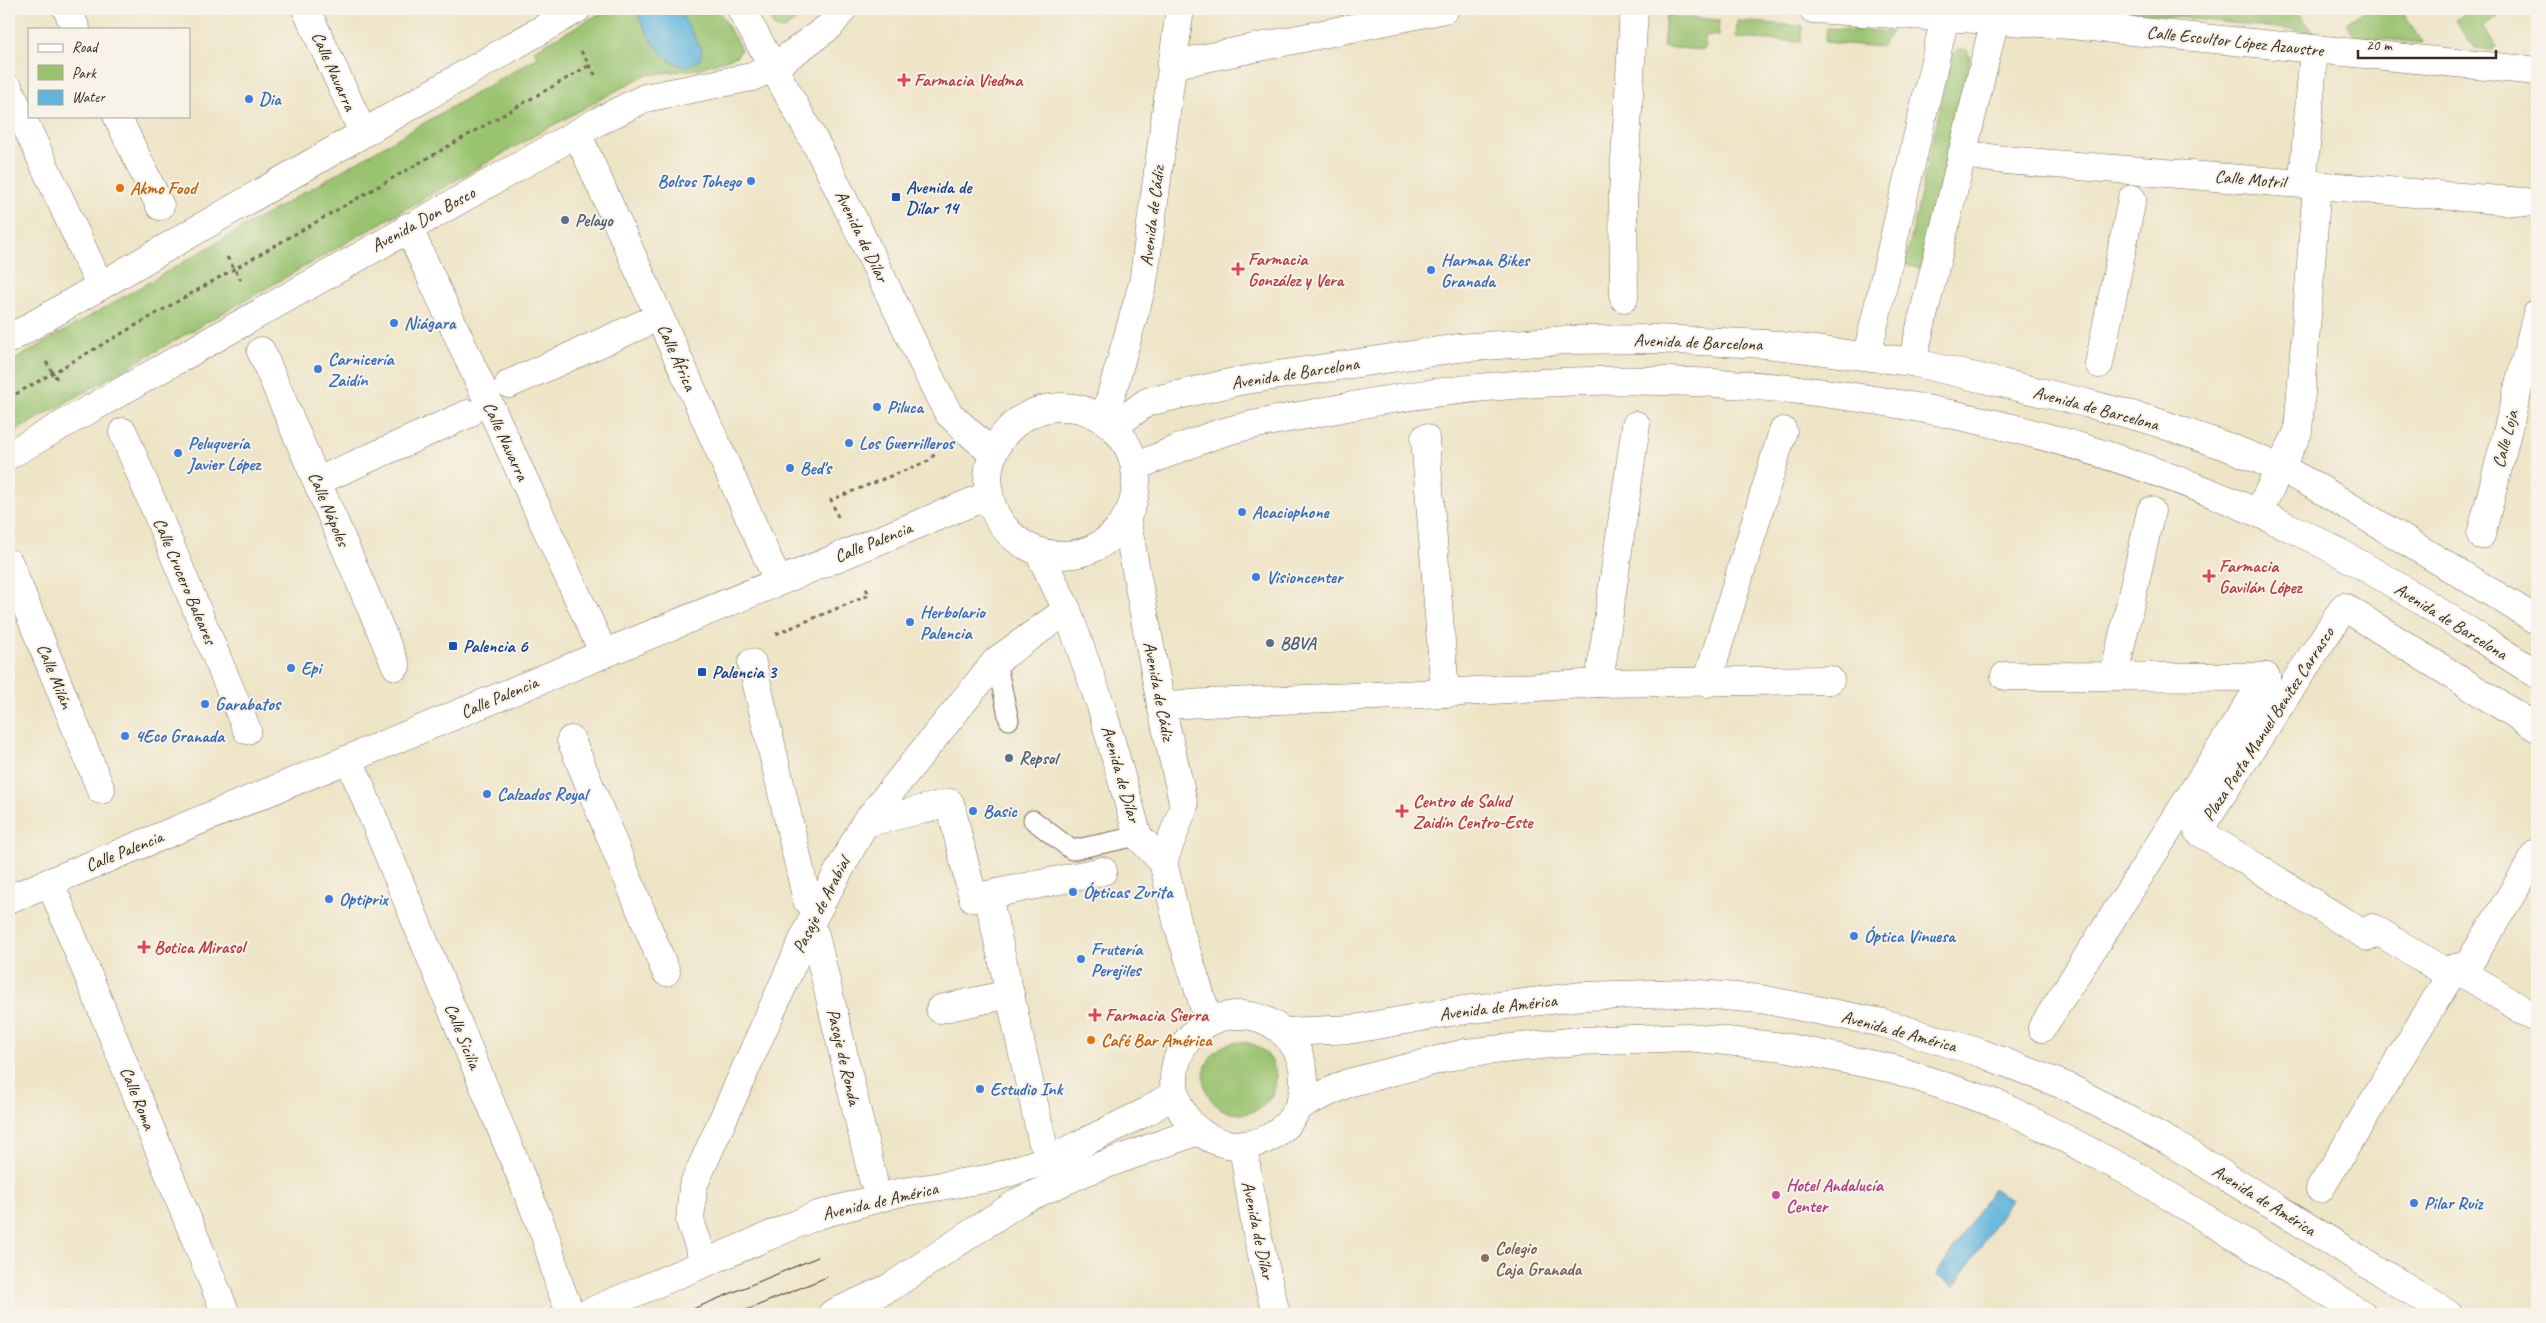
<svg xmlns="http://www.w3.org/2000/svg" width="2546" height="1323" font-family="Caveat,sans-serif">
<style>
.green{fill:#9ac36f;stroke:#6a7646}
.water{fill:#61b5dd;stroke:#4e707e}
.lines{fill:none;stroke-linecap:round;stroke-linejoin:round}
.lane-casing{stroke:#7a6b59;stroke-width:21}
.street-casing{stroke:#7a6b59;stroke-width:29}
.secondary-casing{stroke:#7a6b59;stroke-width:29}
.primary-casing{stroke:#7a6b59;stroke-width:29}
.path{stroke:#7a6b59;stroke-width:3;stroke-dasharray:4 4;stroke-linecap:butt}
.lane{stroke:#fff;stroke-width:19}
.street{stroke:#fff;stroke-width:28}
.secondary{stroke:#fff;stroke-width:28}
.primary{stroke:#fff;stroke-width:28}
.tram{stroke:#3b2a1e;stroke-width:1}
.health-dot{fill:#e0444e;stroke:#f7f3e8;stroke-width:2}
.shop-dot{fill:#3f7fe0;stroke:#f7f3e8;stroke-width:2}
.food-dot{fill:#e8710a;stroke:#f7f3e8;stroke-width:2}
.transit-dot{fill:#1a4fb4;stroke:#f7f3e8;stroke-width:2}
.service-dot{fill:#5c6f8a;stroke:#f7f3e8;stroke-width:2}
.hotel-dot{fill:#d1479c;stroke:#f7f3e8;stroke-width:2}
.education-dot{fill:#8d6e63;stroke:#f7f3e8;stroke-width:2}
.labels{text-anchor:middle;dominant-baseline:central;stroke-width:4;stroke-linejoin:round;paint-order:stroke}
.street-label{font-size:18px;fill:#3b2a1e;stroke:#f7f3e8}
.health-label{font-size:18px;font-weight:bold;fill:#be3a42;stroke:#f7f3e8;text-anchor:start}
.shop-label{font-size:18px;font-weight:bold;fill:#366cbe;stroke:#f7f3e8;text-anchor:start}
.transit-label{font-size:18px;font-weight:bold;fill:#164399;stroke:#f7f3e8;text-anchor:start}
.food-label{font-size:18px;font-weight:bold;fill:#c56008;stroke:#f7f3e8;text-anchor:start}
.service-label{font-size:18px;font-weight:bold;fill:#4e5e75;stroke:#f7f3e8;text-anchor:start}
.hotel-label{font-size:18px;font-weight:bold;fill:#b23c85;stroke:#f7f3e8;text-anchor:start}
.education-label{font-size:18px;font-weight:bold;fill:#785e54;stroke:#f7f3e8;text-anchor:start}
</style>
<rect width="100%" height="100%" fill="#f7f3e8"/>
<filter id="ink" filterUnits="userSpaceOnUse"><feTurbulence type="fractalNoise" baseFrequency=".02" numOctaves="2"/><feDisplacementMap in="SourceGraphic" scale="10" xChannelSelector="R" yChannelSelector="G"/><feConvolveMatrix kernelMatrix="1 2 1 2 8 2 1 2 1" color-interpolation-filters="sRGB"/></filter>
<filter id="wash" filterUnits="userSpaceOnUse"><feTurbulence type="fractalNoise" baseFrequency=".0096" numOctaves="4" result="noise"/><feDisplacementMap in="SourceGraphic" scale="20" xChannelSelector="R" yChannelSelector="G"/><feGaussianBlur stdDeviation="1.12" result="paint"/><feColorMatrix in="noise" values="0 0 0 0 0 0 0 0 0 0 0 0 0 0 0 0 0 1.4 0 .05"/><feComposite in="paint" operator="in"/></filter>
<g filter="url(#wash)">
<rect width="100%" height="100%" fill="#eee4c6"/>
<g class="green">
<polygon points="608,9 718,9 741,49 737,56 698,69 645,75 539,133 9,435 9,363 538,57 534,50"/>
<polygon points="764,9 812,9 784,29 775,28"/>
<polygon points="2125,9 2194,9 2239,13 2251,9 2296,9 2313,32 2121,11"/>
<polygon points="2367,9 2400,9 2423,43 2355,36 2346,23"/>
<polygon points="2472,9 2508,9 2482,27 2497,47 2492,50 2475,48 2455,20"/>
<polygon points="1666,16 1719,20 1718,36 1706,35 1704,50 1663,47"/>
<polygon points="1737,21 1802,26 1801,42 1736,38"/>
<polygon points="1827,28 1892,32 1881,47 1825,42"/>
<polygon points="1959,48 1967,50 1970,59 1923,269 1905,265 1952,54"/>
<circle cx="1240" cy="1078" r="36"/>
</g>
<g class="water">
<path d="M636,9h42l24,41 -2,9 -13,8c-26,-4 -43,-35 -51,-58z"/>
<polygon points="1993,1188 2011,1200 1954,1287 1936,1275"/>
</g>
</g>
<g filter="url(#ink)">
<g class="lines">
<defs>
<g id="lane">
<polyline points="996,661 1009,720"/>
<polyline points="1033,820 1072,850 1138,836"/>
</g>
<g id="street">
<polyline points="67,9 76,29"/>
<polyline points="306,9 363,133"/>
<polyline points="1813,9 2071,25 2537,71"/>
<polyline points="1171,65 1445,9"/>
<polyline points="9,89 100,286"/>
<polyline points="117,116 160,206"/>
<polyline points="577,133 778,581"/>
<polyline points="1962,154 2005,160 2537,203"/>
<polyline points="2304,168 2313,62"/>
<polyline points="408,227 604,654"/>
<polyline points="1624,298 1623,193 1634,10"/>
<polyline points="261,351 396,666"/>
<polyline points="1867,355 1945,17"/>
<polyline points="1912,362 1995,19"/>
<polyline points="2099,364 2132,199"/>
<polyline points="509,384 643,324"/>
<polyline points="123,432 247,730"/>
<polyline points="1425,438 1445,693"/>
<polyline points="318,481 468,414"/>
<polyline points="2258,513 2298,432 2317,185"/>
<polyline points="2481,535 2537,314"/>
<polyline points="9,563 101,790"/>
<polyline points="752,663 807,900"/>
<polyline points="2005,676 2266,677"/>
<polyline points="2114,676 2151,511"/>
<polyline points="1599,683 1636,425"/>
<polyline points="1707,683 1783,431"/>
<polyline points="1161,705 1445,693 1599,683 1830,680"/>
<polyline points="2537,728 2344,607 2198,831 2368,937 2373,928 2443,971 2468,965 2537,853"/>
<polyline points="571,740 666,972"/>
<polyline points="349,759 545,1235 560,1287 571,1314"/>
<polyline points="865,823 950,803 973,898 1103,871"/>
<polyline points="50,882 226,1314"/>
<polyline points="988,895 1042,1140"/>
<polyline points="815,935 873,1179"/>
<polyline points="940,1009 1010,994"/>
<polyline points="2042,1028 2266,677"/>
<polyline points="2320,1189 2455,968 2537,1019"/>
<polyline points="705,1263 690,1221 693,1186 812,920 865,823 996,661 1067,610"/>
</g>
<g id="secondary">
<polyline points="9,339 577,9"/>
<polyline points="1104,420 1143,283 1180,9"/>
<polyline points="1113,427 1147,402 1239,381 1458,348 1566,340 1655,339 1766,344 1912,362 2086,403 2150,420 2231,448 2280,468 2315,486 2537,620"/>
<polyline points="9,455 597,122 645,98 752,77 774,67 830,26 843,9"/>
<path d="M1135,467c29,-12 59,-26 89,-35 33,-10 69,-14 102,-21 323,-66 672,-23 969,119 84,40 163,95 242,144"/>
<polyline points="9,899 989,495"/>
<polyline points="1243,1146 1256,1229 1276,1314"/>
</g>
<g id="primary">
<polyline points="741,9 823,157 939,396 949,414 993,454"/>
<circle cx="1062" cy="481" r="74"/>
<polyline points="1126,517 1161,705 1184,806 1163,862"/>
<polyline points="1039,552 1067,610 1101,706 1138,836 1163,862 1178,925 1209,1022"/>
<circle cx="1239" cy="1080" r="65"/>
<polyline points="1284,1032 1354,1029 1456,1011 1583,996 1686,993 1761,999 1883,1023 1981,1053 2068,1087 2172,1143 2448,1314"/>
<polyline points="1299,1106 1348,1083 1465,1053 1579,1041 1688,1037 1784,1047 1894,1069 2003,1106 2133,1174 2362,1314"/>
<polyline points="585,1314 818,1215 897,1193 992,1178 1050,1159 1148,1111 1175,1093"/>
<polyline points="832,1314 889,1288 1020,1201 1087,1171 1198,1131"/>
</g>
</defs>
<use href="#lane" class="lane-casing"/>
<use href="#street" class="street-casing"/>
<use href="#secondary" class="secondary-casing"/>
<use href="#primary" class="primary-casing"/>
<g class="path">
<polyline points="581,51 597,78"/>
<polyline points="227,257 241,280"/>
<polyline points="46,362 59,382"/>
<polyline points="9,398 590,65"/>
<polyline points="838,517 831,500 928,461 936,453"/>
<polyline points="776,634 869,595 866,588"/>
</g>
<use href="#lane" class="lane"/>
<use href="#street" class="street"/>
<use href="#secondary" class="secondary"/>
<use href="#primary" class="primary"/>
<g class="tram">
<polyline points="681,1314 818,1257"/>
<polyline points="737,1314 827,1277"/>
</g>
</g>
</g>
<g class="health-dot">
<path d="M901.5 72.5h5v5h5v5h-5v5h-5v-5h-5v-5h5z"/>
<path d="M1235.5 261.5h5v5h5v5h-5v5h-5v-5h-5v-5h5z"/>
<path d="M2206.5 568.5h5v5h5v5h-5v5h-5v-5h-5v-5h5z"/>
<path d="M1399.5 803.5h5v5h5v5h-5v5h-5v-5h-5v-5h5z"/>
<path d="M141.5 939.5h5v5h5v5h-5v5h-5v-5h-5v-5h5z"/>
<path d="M1092.5 1007.5h5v5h5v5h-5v5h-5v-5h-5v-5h5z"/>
</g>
<g class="shop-dot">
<circle cx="249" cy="99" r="5"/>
<circle cx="751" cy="181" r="5"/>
<circle cx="1431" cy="270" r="5"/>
<circle cx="394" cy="323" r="5"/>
<circle cx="318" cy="369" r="5"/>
<circle cx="877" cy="407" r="5"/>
<circle cx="849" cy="443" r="5"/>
<circle cx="178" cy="453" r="5"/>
<circle cx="790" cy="468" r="5"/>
<circle cx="1242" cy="512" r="5"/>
<circle cx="1256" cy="577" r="5"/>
<circle cx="910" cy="622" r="5"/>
<circle cx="291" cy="668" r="5"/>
<circle cx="205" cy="704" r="5"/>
<circle cx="125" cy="736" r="5"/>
<circle cx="487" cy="794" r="5"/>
<circle cx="973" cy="811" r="5"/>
<circle cx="1073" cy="892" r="5"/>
<circle cx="329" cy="899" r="5"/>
<circle cx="1854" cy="936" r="5"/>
<circle cx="1081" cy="959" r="5"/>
<circle cx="980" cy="1089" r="5"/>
<circle cx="2414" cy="1203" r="5"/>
</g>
<g class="food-dot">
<circle cx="120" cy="188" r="5"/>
<circle cx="1091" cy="1040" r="5"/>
</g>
<g class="transit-dot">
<rect x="891" y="192" width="10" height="10" rx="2.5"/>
<rect x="448" y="641" width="10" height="10" rx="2.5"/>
<rect x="697" y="667" width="10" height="10" rx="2.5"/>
</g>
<g class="service-dot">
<circle cx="565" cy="220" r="5"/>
<circle cx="1270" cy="643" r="5"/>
<circle cx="1009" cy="758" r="5"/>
</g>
<circle class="hotel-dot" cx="1776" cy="1195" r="5"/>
<circle class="education-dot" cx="1485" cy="1258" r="5"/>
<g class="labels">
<g class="street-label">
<text transform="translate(2235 41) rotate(6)">Calle Escultor López Azaustre</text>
<text transform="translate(334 71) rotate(66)">Calle Navarra</text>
<text transform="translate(2250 179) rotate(5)">Calle Motril</text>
<text transform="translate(1152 216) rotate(-83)">Avenida de Cádiz</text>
<text transform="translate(423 219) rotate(-29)">Avenida Don Bosco</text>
<text transform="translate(862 236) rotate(64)">Avenida de Dílar</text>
<text transform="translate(1698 342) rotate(2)">Avenida de Barcelona</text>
<text transform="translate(677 357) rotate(66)">Calle África</text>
<text transform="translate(1295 373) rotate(-9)">Avenida de Barcelona</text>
<text transform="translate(2096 408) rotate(15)">Avenida de Barcelona</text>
<text transform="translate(2505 439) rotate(-76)">Calle Loja</text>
<text transform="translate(506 441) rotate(65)">Calle Navarra</text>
<text transform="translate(329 509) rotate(67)">Calle Nápoles</text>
<text transform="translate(873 542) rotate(-22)">Calle Palencia</text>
<text transform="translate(185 581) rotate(67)">Calle Crucero Baleares</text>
<text transform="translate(2451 621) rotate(32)">Avenida de Barcelona</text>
<text transform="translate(55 676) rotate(68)">Calle Milán</text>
<text transform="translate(1159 691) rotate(79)">Avenida de Cádiz</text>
<text transform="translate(499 697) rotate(-23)">Calle Palencia</text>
<text transform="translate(2268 724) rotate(-57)">Plaza Poeta Manuel Benítez Carrasco</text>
<text transform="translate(1121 774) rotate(74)">Avenida de Dílar</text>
<text transform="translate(124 851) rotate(-22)">Calle Palencia</text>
<text transform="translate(821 905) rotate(-63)">Pasaje de Arabial</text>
<text transform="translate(1498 1007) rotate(-7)">Avenida de América</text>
<text transform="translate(1899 1031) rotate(15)">Avenida de América</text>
<text transform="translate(463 1036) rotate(68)">Calle Sicilia</text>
<text transform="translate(844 1057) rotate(77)">Pasaje de Ronda</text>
<text transform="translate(138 1098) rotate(68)">Calle Roma</text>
<text transform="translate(2264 1200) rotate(32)">Avenida de América</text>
<text transform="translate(880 1201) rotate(-13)">Avenida de América</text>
<text transform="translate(1258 1230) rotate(78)">Avenida de Dílar</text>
</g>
<g class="health-label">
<text x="914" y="80">Farmacia Viedma</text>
<text x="1248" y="259">Farmacia<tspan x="1248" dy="21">González y Vera</tspan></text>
<text x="2219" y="566">Farmacia<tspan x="2219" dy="21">Gavilán López</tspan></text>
<text x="1413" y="801">Centro de Salud<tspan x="1413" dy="21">Zaidín Centro-Este</tspan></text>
<text x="154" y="947">Botica Mirasol</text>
<text x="1105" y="1015">Farmacia Sierra</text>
</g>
<g class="shop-label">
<text x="259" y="99">Dia</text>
<text x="741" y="181" text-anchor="end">Bolsos Tohego</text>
<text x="1441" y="260">Harman Bikes<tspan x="1441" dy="21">Granada</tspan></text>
<text x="404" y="323">Niágara</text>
<text x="328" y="359">Carnicería<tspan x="328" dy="21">Zaidín</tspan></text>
<text x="887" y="407">Piluca</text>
<text x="188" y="443">Peluquería<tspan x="188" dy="21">Javier López</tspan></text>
<text x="859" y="443">Los Guerrilleros</text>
<text x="800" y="468">Bed's</text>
<text x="1252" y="512">Acaciophone</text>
<text x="1266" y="577">Visioncenter</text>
<text x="920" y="612">Herbolario<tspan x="920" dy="21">Palencia</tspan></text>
<text x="301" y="668">Epi</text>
<text x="215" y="704">Garabatos</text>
<text x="135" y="736">4Eco Granada</text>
<text x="497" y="794">Calzados Royal</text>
<text x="983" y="811">Basic</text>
<text x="1083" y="892">Ópticas Zurita</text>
<text x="339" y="899">Optiprix</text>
<text x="1864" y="936">Óptica Vinuesa</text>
<text x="1091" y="949">Frutería<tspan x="1091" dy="21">Perejiles</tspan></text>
<text x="990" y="1089">Estudio Ink</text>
<text x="2424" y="1203">Pilar Ruiz</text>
</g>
<g class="transit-label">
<text x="906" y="187">Avenida de<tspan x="906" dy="21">Dílar 14</tspan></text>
<text x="463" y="646">Palencia 6</text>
<text x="712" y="672">Palencia 3</text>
</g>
<g class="food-label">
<text x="130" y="188">Akmo Food</text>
<text x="1101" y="1040">Café Bar América</text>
</g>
<g class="service-label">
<text x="575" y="220">Pelayo</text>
<text x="1280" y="643">BBVA</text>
<text x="1019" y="758">Repsol</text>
</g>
<g class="hotel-label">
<text x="1786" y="1185">Hotel Andalucía<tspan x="1786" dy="21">Center</tspan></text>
</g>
<g class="education-label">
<text x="1495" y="1248">Colegio<tspan x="1495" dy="21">Caja Granada</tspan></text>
</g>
</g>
<rect width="2546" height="1323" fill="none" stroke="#f7f3e8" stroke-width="30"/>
<rect x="28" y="28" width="162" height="90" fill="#f7f3e8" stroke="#aca397"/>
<rect x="38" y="44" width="25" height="8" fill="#ffffff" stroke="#aca397"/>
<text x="72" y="52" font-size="15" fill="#3b2a1e">Road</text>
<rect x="38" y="65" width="25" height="15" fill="#9ac36f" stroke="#aca397"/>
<text x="72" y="78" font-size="15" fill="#3b2a1e">Park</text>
<rect x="38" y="90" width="25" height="15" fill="#61b5dd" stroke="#aca397"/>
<text x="72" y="102" font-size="15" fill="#3b2a1e">Water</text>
<path d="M2358 50v8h138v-8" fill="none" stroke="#3b2a1e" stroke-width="2.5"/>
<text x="2366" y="50" font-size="15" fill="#3b2a1e" stroke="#f7f3e8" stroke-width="4" paint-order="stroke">20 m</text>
</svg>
